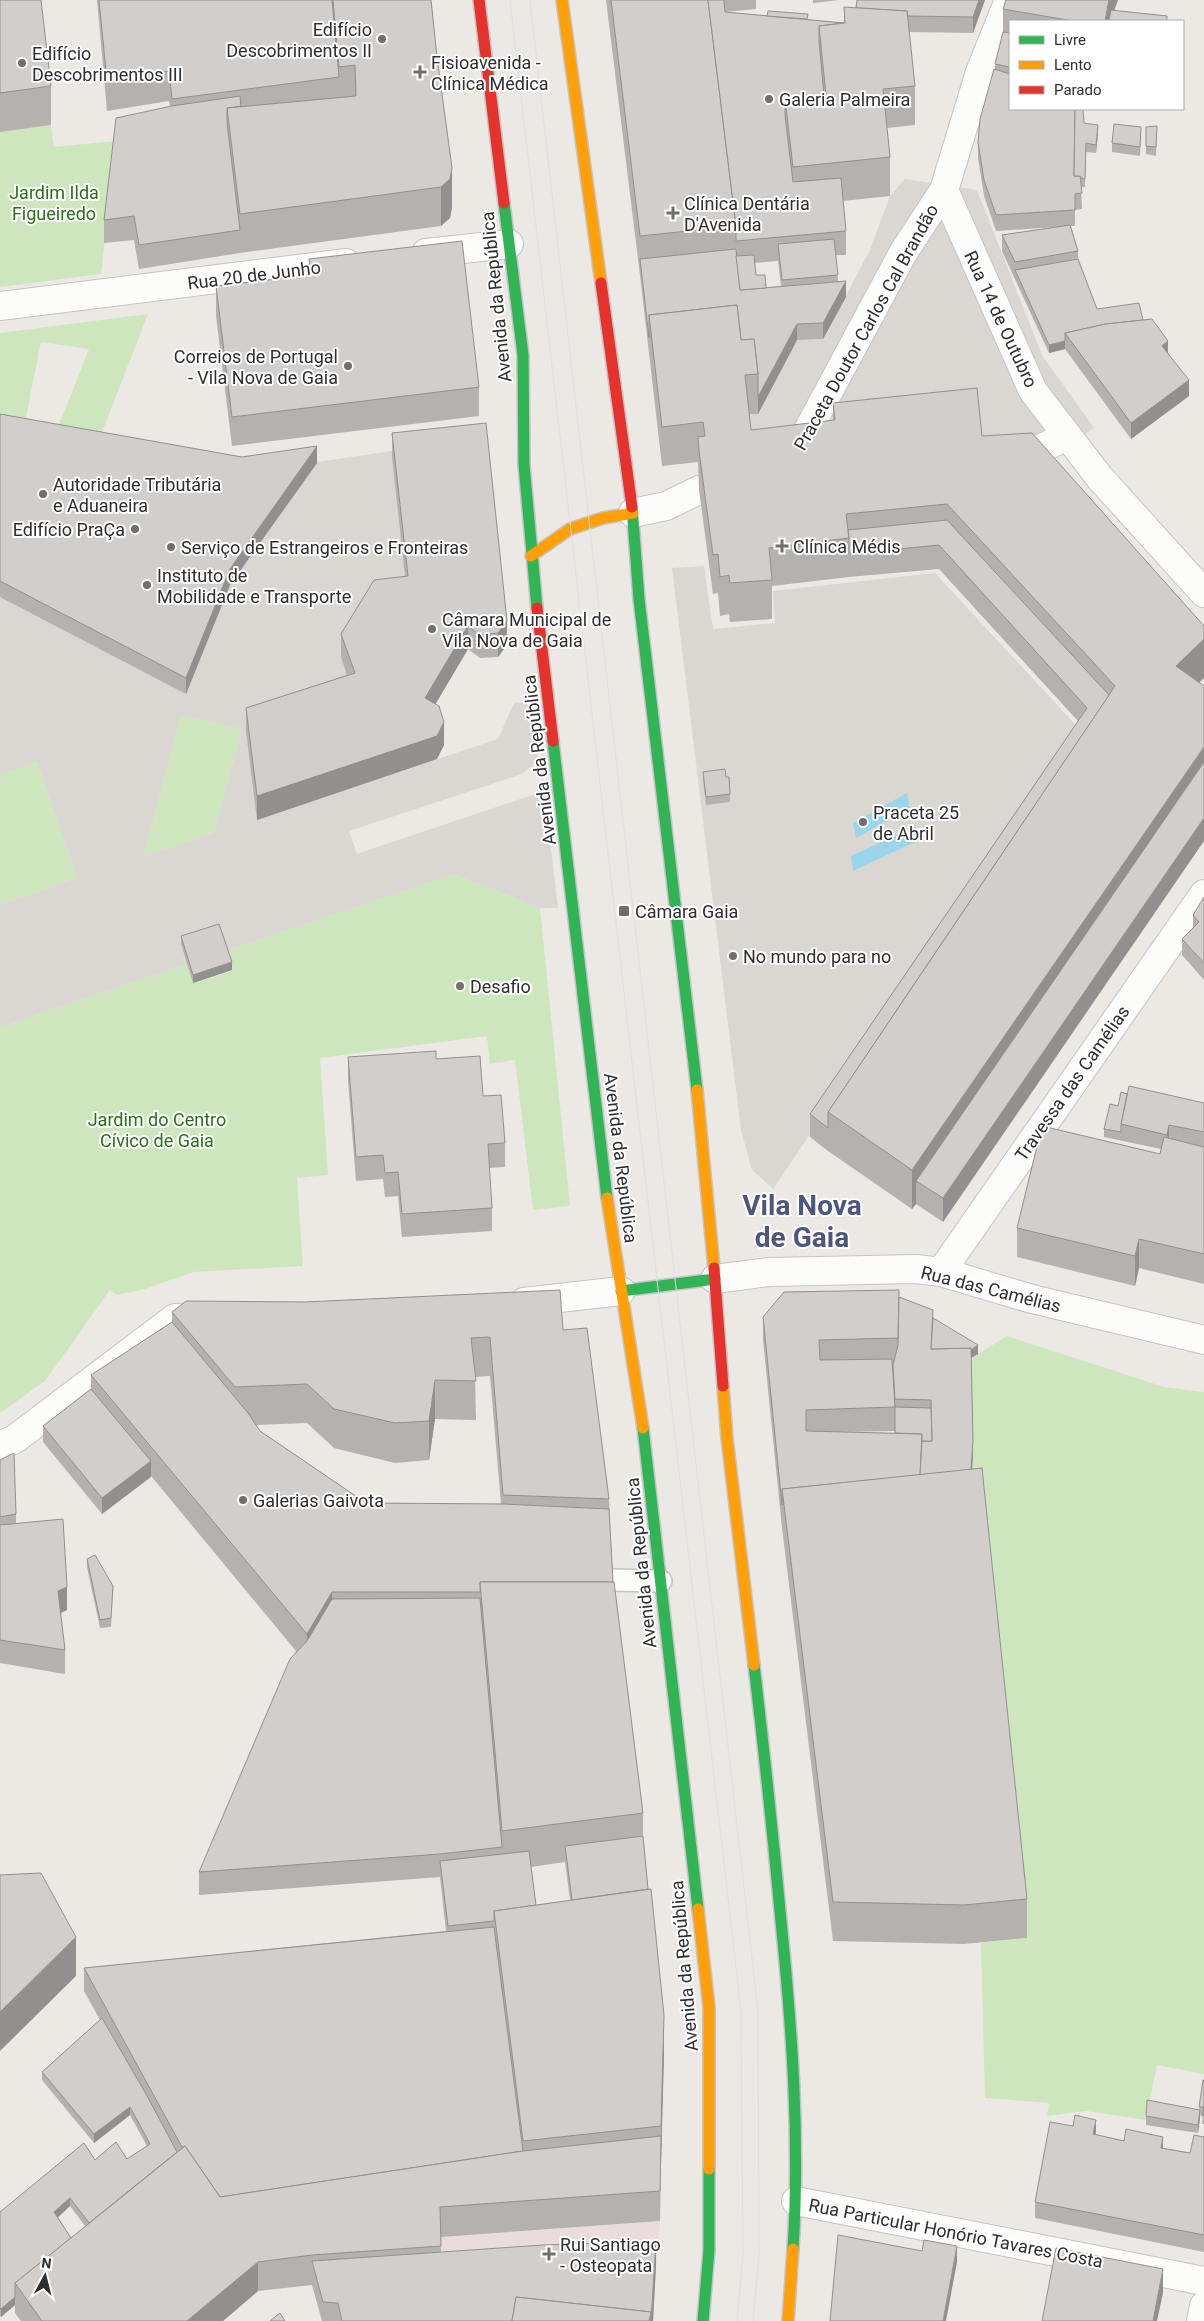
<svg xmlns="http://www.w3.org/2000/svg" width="1204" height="2321" font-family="Roboto,sans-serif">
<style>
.medical{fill:#e9dcdb}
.green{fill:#cee6be}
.plaza{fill:#dad6d2;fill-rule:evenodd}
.water{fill:#99d6ec}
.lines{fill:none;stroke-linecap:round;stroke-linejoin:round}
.lane-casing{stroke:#c5c4c5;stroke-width:24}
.street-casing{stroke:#c5c4c5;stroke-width:30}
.fast-casing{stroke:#c5c4c5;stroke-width:14}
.slow-casing{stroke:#c5c4c5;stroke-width:14}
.jam-casing{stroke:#c5c4c5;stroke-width:14}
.lane{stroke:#fcfcfb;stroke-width:21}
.street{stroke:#fcfcfb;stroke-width:28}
.fast{stroke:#30b455;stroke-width:11}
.slow{stroke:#ff9f0a;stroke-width:11}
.jam{stroke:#e5322d;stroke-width:11}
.tram{stroke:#dfdfe1;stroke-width:1}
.wall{fill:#b4b1af;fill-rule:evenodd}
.shaded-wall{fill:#92908e}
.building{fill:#d1cecb;stroke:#92908e}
.poi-dot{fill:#706f6e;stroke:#fff;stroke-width:2}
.labels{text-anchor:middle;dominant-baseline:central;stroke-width:4;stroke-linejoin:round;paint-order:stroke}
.poi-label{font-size:18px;fill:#2e2e2e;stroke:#fff;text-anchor:start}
.park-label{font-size:18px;fill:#2c6e1b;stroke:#fff}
.street-label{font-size:18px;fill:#2e2e2e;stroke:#fff}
.town-label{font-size:28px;font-weight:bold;fill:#4d5680;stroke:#fff}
</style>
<rect width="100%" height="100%" fill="#ece8e4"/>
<polygon class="medical" points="660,2221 656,2265 441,2275 440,2237"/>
<g class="green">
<polygon points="51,125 54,147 116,141 101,274 0,287 0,132"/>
<polygon points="148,314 97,445 54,438 89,349 41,342 23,432 0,428 0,333"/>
<polygon points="181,715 242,729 214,833 144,856"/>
<polygon points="37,762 77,878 0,905 0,775"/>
<polygon points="454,874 540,908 570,1206 533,1210 515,1060 490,1064 487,1036 320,1058 328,1175 297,1178 303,1266 193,1272 145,1289 117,1295 110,1290 45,1381 0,1413 0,1027 187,964 194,983 232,971 225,951"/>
<polygon points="1007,1336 1164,1387 1204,1392 1204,2074 1157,2065 1146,2120 1086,2111 1047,2116 1049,2103 985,2098 981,1943 1027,1938 969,1508 968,1360"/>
</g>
<g class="plaza">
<polygon points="905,179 977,190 1042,355 1094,428 1032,472 751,470 745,415 758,413 797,340 823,339 870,250 890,196"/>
<path d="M0,430l242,43 150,-22 16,148 -53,97 -98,123 241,-80 16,-36 17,-2 8,52 -6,12 -11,9 -173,57 8,23 187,-63 14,117h-18l-86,-34 -229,77 -44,-7 6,20 -187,63v-122l77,-27 -40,-116 -37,13zM181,715l61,14 -28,104 -70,23z"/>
<polygon points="704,566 713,629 775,623 773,591 935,573 1083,733 773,1189 752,1170 741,1130 672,568"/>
</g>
<g class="water">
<polygon points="907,793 910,808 856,838 853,823"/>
<polygon points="916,826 919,840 853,871 851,856"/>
</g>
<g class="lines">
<defs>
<polyline id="lane" points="611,1580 661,1581"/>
<g id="street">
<polyline points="1009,0 980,72 944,190 1033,391 1100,478 1204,593"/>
<polyline points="426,253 509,244"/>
<polyline points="0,306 346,263"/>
<polyline points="794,456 903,253 944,190"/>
<polyline points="1009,459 1021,458 1067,436"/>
<polyline points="633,513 666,506 699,490"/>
<polyline points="941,1272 1204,894"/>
<polyline points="715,1279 769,1272 916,1269 941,1272 1032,1299 1204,1340"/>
<polyline points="524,1302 621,1291"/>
<polyline points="0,1446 15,1439 175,1318 209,1317"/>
<polyline points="796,2201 1204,2281"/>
<polyline points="1201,2321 1204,2306"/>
</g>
<g id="fast">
<polyline points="504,203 523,355 524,465 537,608"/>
<polyline points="632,507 639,599 697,1090"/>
<polyline points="553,741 607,1198"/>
<polyline points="621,1291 715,1279"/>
<polyline points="643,1428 698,1909"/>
<path d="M754,1665c10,85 19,170 27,256 11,108 19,218 12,328"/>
<polyline points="703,2321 709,2250 709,2169"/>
</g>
<g id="slow">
<polyline points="562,0 601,283"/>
<polyline points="531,556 570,529 603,518 633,513"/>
<polyline points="697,1090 714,1268"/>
<polyline points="607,1198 643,1428"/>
<polyline points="723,1386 727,1438 754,1665"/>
<polyline points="698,1909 709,2007 709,2169"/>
<polyline points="788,2321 793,2249"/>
</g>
<g id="jam">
<polyline points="479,0 504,203"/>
<polyline points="601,283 632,507"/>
<polyline points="537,608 553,741"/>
<polyline points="714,1268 723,1386"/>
</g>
</defs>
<use href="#lane" class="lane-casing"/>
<use href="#street" class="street-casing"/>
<use href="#fast" class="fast-casing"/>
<use href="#slow" class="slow-casing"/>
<use href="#jam" class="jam-casing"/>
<use href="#lane" class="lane"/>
<use href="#street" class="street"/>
<use href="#fast" class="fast"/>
<use href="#slow" class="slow"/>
<use href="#jam" class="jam"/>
<g class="tram">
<polyline points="510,0 741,2011 743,2254 737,2321"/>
<polyline points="530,0 758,2011 759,2255 753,2321"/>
</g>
</g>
<g class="wall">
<polygon points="0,0 51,86 51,125 0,132"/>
<polygon points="97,0 431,0 452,207 450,218 441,226 240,253 139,269 134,240 104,243 104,220 170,106 169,101 107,111"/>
<path d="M606,0h150v9l-31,3 119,11v-16l12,1 129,-8 -12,33 -64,-1 6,54v39l-28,3 3,29v39l-47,5 3,30v24h-10l2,26 8,16 -23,42 -26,1 -39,74h-9l2,16 82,-10v-17l149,33 222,242 -5,4 -256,540 -27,-18 -4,5 -84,-58 -18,-14v-23l268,-393 -139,-152 -90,8 -77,9v33l-42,3 -1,-8 -9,2 -2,-23 -5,1 -14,-104 -1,-28 -36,4 -22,-191zM778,261l3,25 -15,2 -10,-13 -2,-12z"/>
<polygon points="813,0 839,0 813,3"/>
<polygon points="1006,0 1118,0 1114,10 1167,21 1010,21 1010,109 1084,123 1098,133 1096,153 1086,152 1085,187 1081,187 1082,209 1075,210 1075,226 1071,226 1078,251 1078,259 1097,309 1143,320 1168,353 1189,396 1131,439 1065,349 1049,353 1002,251 1002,235 1055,227 996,231 984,196 978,158 978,142 995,69 995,64 1003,32 1003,9"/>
<polygon points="1146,127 1157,135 1156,156 1146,154"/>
<polygon points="1141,135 1140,156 1112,152 1112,143"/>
<polygon points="309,259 479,387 479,416 232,446 216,316 216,286 309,275"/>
<polygon points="0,414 242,457 317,463 230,585 186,694 0,597"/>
<polygon points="392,433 507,645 498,657 480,658 468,649 435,704 444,745 437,759 257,820 246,731 246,708 347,675 341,657 341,634 405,576 392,457"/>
<polygon points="703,772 726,777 730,794 730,802 706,805 703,780"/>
<polygon points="1204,897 1204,980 1182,955 1182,939 1193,928 1193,915"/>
<polygon points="181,936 232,970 193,983 181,944"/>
<polygon points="348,1057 436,1059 483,1096 505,1143 505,1167 489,1168 492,1208 492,1231 402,1237 398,1196 385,1197 383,1179 356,1181 348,1081"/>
<polygon points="1127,1094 1204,1103 1204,1284 1139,1268 1135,1286 1017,1257 1017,1228 1160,1154 1161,1149 1104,1137 1104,1129 1118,1106"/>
<path d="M899,1297l34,21 45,36 -7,4 2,99 -1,12 55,430v39l-63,6 -131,-3 -51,-413 -19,-188v-23zM895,1431v2l-57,-1z"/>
<path d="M172,1312l391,18 46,169 4,83 30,231v23l21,218 -3,111 -1,56 -219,16v15l215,13 -3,56h-331l-10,-36 -54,6 -35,30h-202l-6,-8v-8l-14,12 -1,-1v-104l95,-52 32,-1 20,-13 -17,-31 -36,28 -52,-63v-8l58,-52 -16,-29v-23l362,-37 -6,-54 -241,18v-23l97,-221 -145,-175 -49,38 -59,-72v-16l48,-37v-14l81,-53zM490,1376l11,128 -135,-1 -106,-72 -4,-6 51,-2 27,25 61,15 34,-3 6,-41 41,1 -1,-43zM565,1862l5,38 -34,5 -5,-38zM70,2206l15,20 -14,12 -13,-21z"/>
<polygon points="0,1460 16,1514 16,1524 67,1610 61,1613 65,1650 65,1674 0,1663"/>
<polygon points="87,1559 113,1586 111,1627 100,1628 87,1567"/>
<polygon points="1204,2080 1204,2124 1202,2124 1203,2116 1200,2115 1198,2133 1146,2125 1146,2116 1199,2110"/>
<polygon points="1073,2126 1096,2135 1190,2153 1204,2137 1204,2252 1035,2218 1035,2202"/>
</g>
<g class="shaded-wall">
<polygon points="979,0 985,0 973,33 973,17"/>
<polygon points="1108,0 1118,0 1111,19 1111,21 1105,21"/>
<polygon points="1098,125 1098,133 1096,153 1096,145"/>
<polygon points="452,168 452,207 450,218 441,226 441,187"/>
<polygon points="846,281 846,297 823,339 823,323"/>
<polygon points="797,324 797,340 758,414 758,397"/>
<polygon points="1065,341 1065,349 1049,353 1049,345"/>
<polygon points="1168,341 1168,357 1162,346"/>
<polygon points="1189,380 1189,396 1131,439 1131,423"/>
<polygon points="317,446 317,463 230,585 186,694 186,678 230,569"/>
<polygon points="507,621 507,645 498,657 498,633"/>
<polygon points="468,626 468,649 425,722 425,698"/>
<polygon points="1204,639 1204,678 1176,705 1176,666"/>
<polygon points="444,722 444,745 437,759 257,820 257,796"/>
<polygon points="1204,747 1204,786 916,1181 916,1204 912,1209 912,1170"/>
<polygon points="1204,818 1204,841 943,1222 943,1198"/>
<polygon points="232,962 232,970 193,983 193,975"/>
<polygon points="1169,1125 1169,1141 1167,1151 1167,1135"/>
<polygon points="1139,1239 1139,1268 1135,1286 1135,1256"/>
<polygon points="978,1345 978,1354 971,1358 968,1351"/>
<polygon points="435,1380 435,1419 429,1460 429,1421"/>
<polygon points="973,1440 973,1457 969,1508 969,1492"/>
<polygon points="151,1461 151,1477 102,1514 102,1498"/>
<polygon points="67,1587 67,1610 58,1614 58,1591"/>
<polygon points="332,1592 332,1622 307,1664 307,1634"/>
<polygon points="76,1937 76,1976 0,2051 0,2012"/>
<polygon points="664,2015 664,2054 661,2165 661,2126"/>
<polygon points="130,2107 130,2115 94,2143 94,2134"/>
<polygon points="1200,2110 1200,2119 1198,2133 1198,2125"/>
<polygon points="1096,2120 1096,2136 1093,2134"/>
<polygon points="1163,2137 1163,2153 1161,2148"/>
<polygon points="70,2198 70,2206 54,2221 54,2212"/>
<polygon points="656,2241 656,2265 653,2321 651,2321"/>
<polygon points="957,2246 957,2262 946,2321 943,2321"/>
<polygon points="258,2262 258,2291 223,2321 187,2321"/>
<polygon points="1163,2269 1163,2293 1157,2321 1153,2321"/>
<polygon points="15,2297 15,2305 1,2317 1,2309"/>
</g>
<g class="building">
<polygon points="0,0 41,0 51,86 0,93"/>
<polygon points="99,0 332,0 339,77 172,99 169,71 107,81"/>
<polygon points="333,0 431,0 437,57 452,168 450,179 441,187 240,214 227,108 356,96 355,65 339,67"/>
<polygon points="611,0 708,0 736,226 640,236"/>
<polygon points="708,0 724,0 725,12 844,23 819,26 819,41 824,95 785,99 785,115 793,182 841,178 846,231 736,241 736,226"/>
<polygon points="857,0 979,0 973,17 908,16 907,11 856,8"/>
<polygon points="1006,0 1109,0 1105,21 1073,21 1003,9"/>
<polygon points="844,7 907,11 915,86 883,89 890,157 793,167 785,99 826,95 819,26 845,23"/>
<polygon points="1111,10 1167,16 1167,21 1109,21"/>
<polygon points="768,11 808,14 807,19 767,16"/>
<polygon points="1003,32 1010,33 1010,67 995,64"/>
<polygon points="994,69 1010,74 1010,109 1075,109 1074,176 1080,176 1082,193 1075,194 1075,210 996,215 984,180 978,142 980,119"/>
<polygon points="240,96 241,106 227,108 227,123 240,230 139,245 134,216 104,220 116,118 172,106"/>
<polygon points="1075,109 1083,109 1084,123 1098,125 1096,145 1086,143 1085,179 1081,178 1080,176 1074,176"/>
<polygon points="1114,124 1141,127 1140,147 1112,143"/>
<polygon points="1157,126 1156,147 1146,146 1146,127"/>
<polygon points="1070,225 1078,251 1015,262 1002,235"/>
<polygon points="834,239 838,275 782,280 778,244"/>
<polygon points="462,241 479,387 232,417 216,286 311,275 309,259"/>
<polygon points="736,249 740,290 846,281 823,323 797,324 758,397 758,374 754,339 741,340 737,305 649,315 649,338 640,259"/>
<polygon points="754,255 756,275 765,275 766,288 740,290 736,256"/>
<polygon points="1078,259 1097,309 1139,303 1143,320 1106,324 1065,333 1065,341 1049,345 1015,270"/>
<polygon points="737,305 741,340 754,339 758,374 745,375 751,430 835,420 833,403 977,388 982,436 1032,433 1204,626 1204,639 1176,666 1204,686 1204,747 912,1170 828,1112 1115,686 947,504 846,514 849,538 769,548 772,580 730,583 729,575 720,577 718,554 713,555 699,451 698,437 705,436 703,422 662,427 649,315"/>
<polygon points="1152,319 1168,341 1162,346 1189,380 1131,423 1065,333 1106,324"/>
<polygon points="0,414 242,457 317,446 230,569 186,678 0,581"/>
<polygon points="486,423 507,621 498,633 480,635 468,626 425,698 439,706 444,722 437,736 257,796 246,708 355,673 341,634 374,580 408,576 392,433"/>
<polygon points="947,520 1109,695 828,1112 828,1128 810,1114 1087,708 939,545 849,554 849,538 848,530"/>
<polygon points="1204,762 1204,818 943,1198 916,1181"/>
<polygon points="725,769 726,777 729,777 730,794 706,797 703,772"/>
<polygon points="1204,897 1204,963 1182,939 1199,922 1193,915"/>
<polygon points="219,924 232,962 193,975 181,936"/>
<polygon points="436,1051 436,1059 480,1056 483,1096 501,1095 505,1143 488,1144 492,1208 402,1214 398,1172 385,1173 383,1155 356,1157 348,1057"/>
<polygon points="1129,1086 1204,1103 1204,1132 1169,1125 1167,1135 1121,1124"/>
<polygon points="1121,1092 1127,1094 1121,1124 1121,1132 1104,1129 1110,1104 1118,1106"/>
<polygon points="1042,1126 1160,1154 1164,1137 1204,1147 1204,1254 1139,1239 1135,1256 1017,1228"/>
<polygon points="560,1290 563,1330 587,1328 609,1499 503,1495 490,1337 471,1338 476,1381 435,1380 429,1421 395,1423 334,1409 307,1384 235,1387 172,1312 186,1301 305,1302"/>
<polygon points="899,1290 898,1338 819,1340 820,1360 892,1359 895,1407 806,1410 806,1431 922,1434 920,1475 782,1489 782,1505 763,1317 784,1292"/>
<polygon points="899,1297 933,1310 931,1349 971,1348 973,1440 971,1470 920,1475 922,1441 932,1441 931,1400 895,1399 893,1365 898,1345"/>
<polygon points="933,1318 978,1345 971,1350 971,1348 931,1349"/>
<polygon points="172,1322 248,1413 260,1431 366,1503 503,1504 609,1509 613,1582 480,1582 480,1592 332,1592 307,1634 91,1375"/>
<polygon points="91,1389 151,1461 102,1498 43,1426"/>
<polygon points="895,1407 931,1408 932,1441 922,1441 922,1434 895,1433"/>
<polygon points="14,1453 16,1514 0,1517 0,1460"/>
<polygon points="982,1468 1027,1899 964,1905 833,1902 782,1489"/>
<polygon points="63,1519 67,1587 58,1591 65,1650 0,1640 0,1525"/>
<polygon points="95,1555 113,1586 111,1618 100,1620 87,1559"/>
<polygon points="480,1582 614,1582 643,1813 502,1831"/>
<polygon points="480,1598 502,1847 440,1854 199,1872 290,1659 307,1641 332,1599"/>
<polygon points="643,1836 648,1889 572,1900 565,1846"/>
<polygon points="529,1851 536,1905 494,1911 494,1921 448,1926 440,1861"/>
<polygon points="41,1873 76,1937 0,2012 0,1875"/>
<polygon points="651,1889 664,2015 661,2126 523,2141 494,1911"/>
<polygon points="494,1927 523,2151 220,2197 185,2146 182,2147 84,1968"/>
<polygon points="102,2018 146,2094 177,2152 89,2223 70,2198 54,2212 71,2238 15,2283 15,2297 1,2309 0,2308 0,2212 84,2143 95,2160 116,2142 127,2159 150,2144 130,2107 94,2134 42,2072"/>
<polygon points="1203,2080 1204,2080 1204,2116 1202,2116 1204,2107 1199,2107"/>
<polygon points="1147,2100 1200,2110 1198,2125 1146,2116"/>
<polygon points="1075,2115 1096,2120 1093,2134 1124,2141 1126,2129 1163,2137 1161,2148 1190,2153 1194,2135 1204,2137 1204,2235 1035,2202 1050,2122 1073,2126"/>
<polygon points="661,2136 660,2191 440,2207 441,2246 312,2255 258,2262 187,2321 42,2321 15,2283 185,2146 220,2197 523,2151"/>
<polygon points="838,2235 922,2251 924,2240 957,2246 943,2321 830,2321"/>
<polygon points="656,2241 651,2321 651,2312 516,2297 512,2321 342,2321 338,2303 323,2302 312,2261 543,2245"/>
<polygon points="1056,2248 1163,2269 1153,2321 1042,2321"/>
<polygon points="516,2297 651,2312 649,2321 512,2321"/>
<polygon points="280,2313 285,2321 270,2321"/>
</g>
<g class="poi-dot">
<circle cx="382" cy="39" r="5"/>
<circle cx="22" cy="63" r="5"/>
<path d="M417.5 64.5h5v5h5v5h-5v5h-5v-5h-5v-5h5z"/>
<circle cx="769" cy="99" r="5"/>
<path d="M670.5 205.5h5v5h5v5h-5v5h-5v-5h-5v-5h5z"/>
<circle cx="348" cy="366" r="5"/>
<circle cx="43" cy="494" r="5"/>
<circle cx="135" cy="529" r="5"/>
<path d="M779.5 538.5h5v5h5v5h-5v5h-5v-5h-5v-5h5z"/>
<circle cx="171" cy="547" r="5"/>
<circle cx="147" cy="585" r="5"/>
<circle cx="432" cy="629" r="5"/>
<circle cx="863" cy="822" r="5"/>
<rect x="618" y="905" width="12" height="12" rx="2.5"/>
<circle cx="733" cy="956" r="5"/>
<circle cx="460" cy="986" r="5"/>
<circle cx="243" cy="1500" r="5"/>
<path d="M546.5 2246.5h5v5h5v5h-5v5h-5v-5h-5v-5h5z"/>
</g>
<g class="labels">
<g class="poi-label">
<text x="372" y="29" text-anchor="end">Edifício<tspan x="372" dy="21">Descobrimentos II</tspan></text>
<text x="32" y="53">Edifício<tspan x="32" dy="21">Descobrimentos III</tspan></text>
<text x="431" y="62">Fisioavenida -<tspan x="431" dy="21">Clínica Médica</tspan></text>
<text x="779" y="99">Galeria Palmeira</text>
<text x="684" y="203">Clínica Dentária<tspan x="684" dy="21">D'Avenida</tspan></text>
<text x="338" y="356" text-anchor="end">Correios de Portugal<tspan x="338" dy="21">- Vila Nova de Gaia</tspan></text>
<text x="53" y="484">Autoridade Tributária<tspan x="53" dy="21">e Aduaneira</tspan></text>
<text x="125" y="529" text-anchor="end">Edifício PraÇa</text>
<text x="793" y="546">Clínica Médis</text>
<text x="181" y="547">Serviço de Estrangeiros e Fronteiras</text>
<text x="157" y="575">Instituto de<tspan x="157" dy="21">Mobilidade e Transporte</tspan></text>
<text x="442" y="619">Câmara Municipal de<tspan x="442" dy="21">Vila Nova de Gaia</tspan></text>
<text x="873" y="812">Praceta 25<tspan x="873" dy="21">de Abril</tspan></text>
<text x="635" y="911">Câmara Gaia</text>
<text x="743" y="956">No mundo para no</text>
<text x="470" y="986">Desafio</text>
<text x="253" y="1500">Galerias Gaivota</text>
<text x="560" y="2244">Rui Santiago<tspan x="560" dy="21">- Osteopata</tspan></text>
</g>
<g class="park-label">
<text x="54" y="192">Jardim Ilda<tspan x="54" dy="21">Figueiredo</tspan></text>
<text x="157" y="1119">Jardim do Centro<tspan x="157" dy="21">Cívico de Gaia</tspan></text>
</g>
<g class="street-label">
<text transform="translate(254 275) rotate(-7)">Rua 20 de Junho</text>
<text transform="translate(496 297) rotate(-96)">Avenida da República</text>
<text transform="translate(1001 319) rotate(65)">Rua 14 de Outubro</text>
<text transform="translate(866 327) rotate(-61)">Praceta Doutor Carlos Cal Brandão</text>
<text transform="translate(539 760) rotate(-97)">Avenida da República</text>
<text transform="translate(1072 1083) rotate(-55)">Travessa das Camélias</text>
<text transform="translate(621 1158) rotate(83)">Avenida da República</text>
<text transform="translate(991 1289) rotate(14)">Rua das Camélias</text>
<text transform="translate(641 1563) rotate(-96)">Avenida da República</text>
<text transform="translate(684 1966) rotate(-95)">Avenida da República</text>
<text transform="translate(956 2233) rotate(11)">Rua Particular Honório Tavares Costa</text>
</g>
<g class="town-label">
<text x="802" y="1205">Vila Nova<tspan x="802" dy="32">de Gaia</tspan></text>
</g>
</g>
<rect x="1009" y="20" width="175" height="90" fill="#ffffff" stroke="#ababab"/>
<rect x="1019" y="36" width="25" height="8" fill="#30b455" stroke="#ababab"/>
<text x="1054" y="45" font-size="15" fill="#2e2e2e">Livre</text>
<rect x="1019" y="61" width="25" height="8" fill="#ff9f0a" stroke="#ababab"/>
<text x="1054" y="70" font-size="15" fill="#2e2e2e">Lento</text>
<rect x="1019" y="86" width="25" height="8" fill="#e5322d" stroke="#ababab"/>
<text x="1054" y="95" font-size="15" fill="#2e2e2e">Parado</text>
<g transform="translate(45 2276) rotate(7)" stroke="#ffffff" stroke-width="4" paint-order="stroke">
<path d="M0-4L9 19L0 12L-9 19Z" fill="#2e2e2e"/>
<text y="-8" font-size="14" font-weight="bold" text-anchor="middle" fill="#2e2e2e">N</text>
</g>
</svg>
